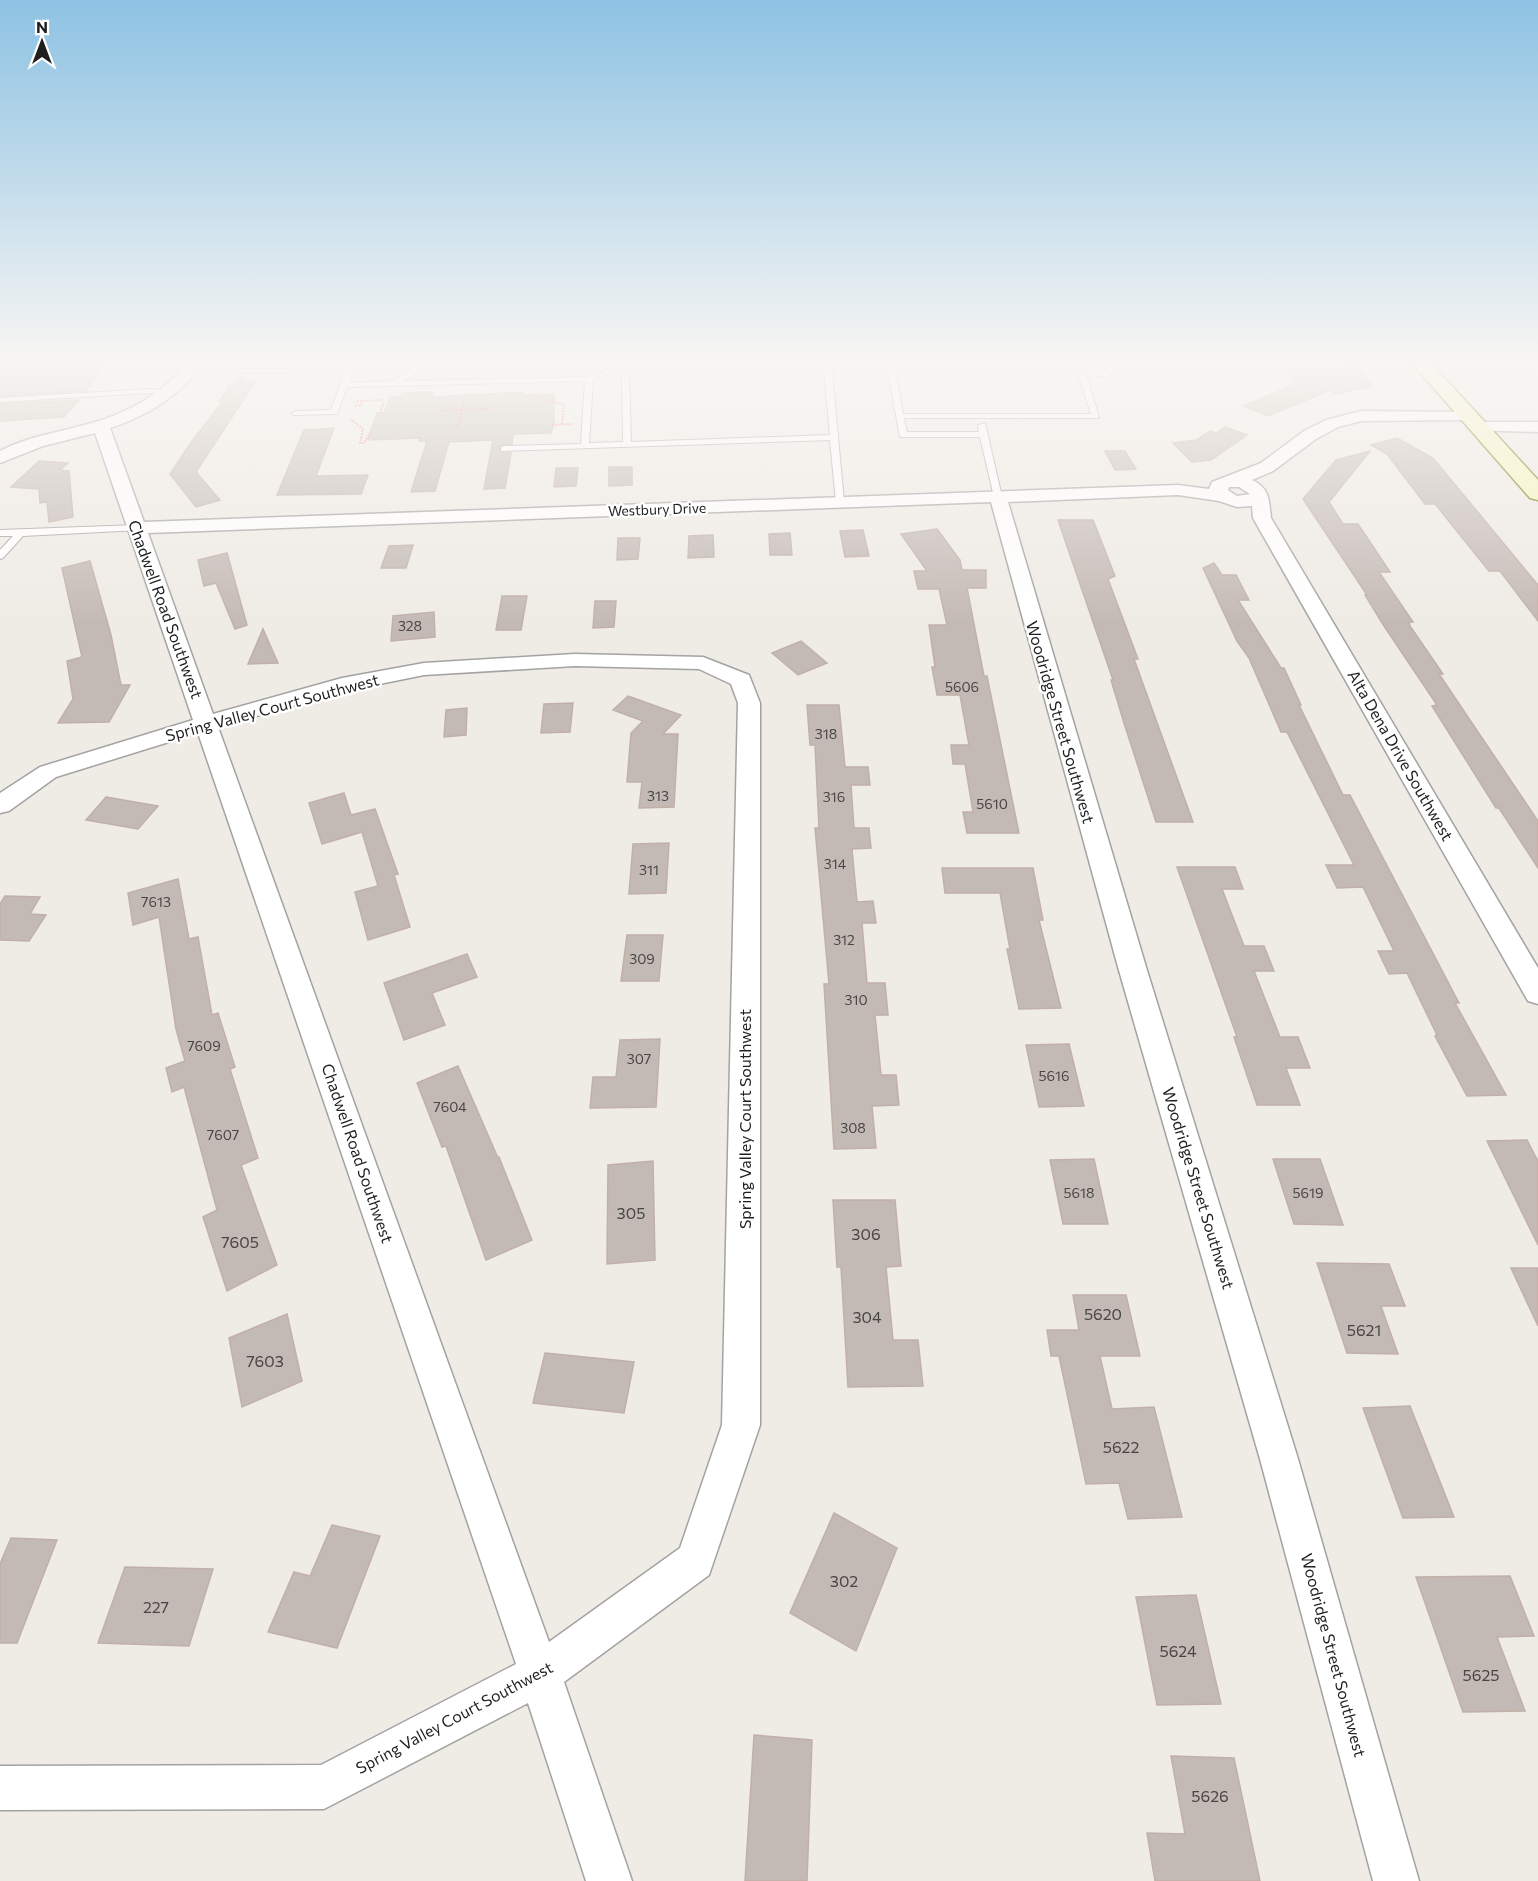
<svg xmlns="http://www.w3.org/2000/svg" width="1538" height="1881" font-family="Commissioner,sans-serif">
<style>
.building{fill:#c4bab5;stroke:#c1b0a8;stroke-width:1.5}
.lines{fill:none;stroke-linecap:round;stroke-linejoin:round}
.service-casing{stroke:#a3a3a3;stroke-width:2}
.minor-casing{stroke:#a3a3a3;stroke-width:3}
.secondary-casing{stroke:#747407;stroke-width:3}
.path{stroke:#f76f6f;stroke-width:2;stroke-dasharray:1.5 1.5;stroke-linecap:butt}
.service{fill:#fff;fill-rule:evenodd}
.minor{fill:#fff;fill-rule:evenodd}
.secondary{fill:#f8f5ba;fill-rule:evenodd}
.labels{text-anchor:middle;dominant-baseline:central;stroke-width:5;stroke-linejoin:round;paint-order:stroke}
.far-street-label{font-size:14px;fill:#1f1f1f;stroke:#fff}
.number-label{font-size:14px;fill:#484644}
.street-label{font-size:16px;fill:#1f1f1f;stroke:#fff}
.near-number-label{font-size:16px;fill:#484644}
</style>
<rect width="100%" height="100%" fill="#efebe5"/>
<g class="building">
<polygon points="0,361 110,361 86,391 0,396"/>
<polygon points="1358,368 1372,386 1336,394 1330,390 1268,416 1243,406 1296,384 1286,369"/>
<polygon points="241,376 250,382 255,382 196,472 220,500 196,507 170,474 190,444 223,401 219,401 232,382 236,382"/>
<polygon points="428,392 433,394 432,397 523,392 523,395 554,394 554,424 551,433 513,434 512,444 499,446 499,453 511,453 505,488 484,489 493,440 449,442 435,491 411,492 427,441 419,441 420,438 368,440 377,413 384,413 390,397 401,396 402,393"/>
<polygon points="79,400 64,417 0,421 0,404"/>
<polygon points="1225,427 1247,435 1211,460 1192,462 1173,443 1196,440 1210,431 1216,433"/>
<polygon points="334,428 316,476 368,475 361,494 277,495 304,430"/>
<polygon points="1397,438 1433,458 1538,585 1538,621 1500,571 1489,571 1435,504 1425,504 1387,454 1371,445"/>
<polygon points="1105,451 1125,451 1136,469 1115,470"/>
<polygon points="1370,451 1329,502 1343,524 1358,524 1390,572 1379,572 1413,622 1409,622 1410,626 1443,674 1439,674 1538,821 1538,868 1499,808 1496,808 1432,706 1437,705 1384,626 1365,595 1367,595 1303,499 1336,460"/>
<polygon points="39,461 68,463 60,470 69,471 73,517 49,522 47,502 40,503 39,489 11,487"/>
<polygon points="609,467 632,467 632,485 609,486"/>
<polygon points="556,468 578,468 576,486 554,487"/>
<polygon points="1058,520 1093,520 1115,576 1108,579 1138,659 1134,659 1193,822 1156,822 1124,723 1111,680 1113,680"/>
<polygon points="937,529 960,560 962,570 986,570 986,588 967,588 984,676 987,676 1019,833 967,833 963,812 973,812 965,764 953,764 951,745 969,745 960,695 937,695 932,667 935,667 929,625 947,625 939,589 918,589 914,571 927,571 901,534"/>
<polygon points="863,530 869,556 845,557 840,531"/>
<polygon points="790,533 792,555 770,555 769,534"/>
<polygon points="713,535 714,557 688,558 689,536"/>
<polygon points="618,538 640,538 638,559 617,560"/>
<polygon points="413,545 406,568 381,568 389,546"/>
<polygon points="227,553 247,625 235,629 216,583 204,586 198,560"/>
<polygon points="90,561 111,635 121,685 130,685 109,722 58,723 73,699 67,661 82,657 62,568"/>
<polygon points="1214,563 1222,575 1236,575 1249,600 1238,600 1281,668 1284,668 1301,705 1299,705 1343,795 1350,795 1459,1003 1455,1003 1506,1095 1467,1096 1435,1036 1437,1035 1407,973 1389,974 1378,951 1394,951 1363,887 1337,888 1326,865 1354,865 1287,732 1281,732 1249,658 1237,641 1203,568"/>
<polygon points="502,596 527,596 521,630 496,630"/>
<polygon points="595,601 616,601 614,627 593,628"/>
<polygon points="434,612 435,637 391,641 393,616"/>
<polygon points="263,629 278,663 248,664"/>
<polygon points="801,641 827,663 798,675 772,653"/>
<polygon points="628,696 681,715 663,734 678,734 674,807 639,808 642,782 627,782 631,733 643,721 613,710"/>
<polygon points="573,703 570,732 541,733 544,704"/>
<polygon points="807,705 839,705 845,767 868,767 870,785 851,785 854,828 869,828 871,848 852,849 857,902 873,901 876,923 862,923 867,983 885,983 888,1015 875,1015 881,1075 896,1075 899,1105 872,1106 876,1148 834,1149 824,984 829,984 815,828 819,828 815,745 810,745"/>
<polygon points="467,708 466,735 444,737 446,710"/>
<polygon points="344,793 351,815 375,809 398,874 394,875 410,927 368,940 355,892 378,886 362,832 322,844 309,803"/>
<polygon points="106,797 158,806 138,829 86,820"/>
<polygon points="669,843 666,893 629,894 633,844"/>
<polygon points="1177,867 1235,867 1243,889 1222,889 1244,946 1264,946 1274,971 1254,971 1280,1037 1298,1037 1310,1068 1286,1068 1300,1105 1257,1105 1234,1037 1237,1037"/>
<polygon points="942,868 1033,868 1043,920 1039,920 1061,1008 1019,1009 1007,949 1010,949 1000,893 945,893"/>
<polygon points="178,879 189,939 198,937 212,1015 218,1013 235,1067 230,1069 258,1158 241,1165 277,1265 227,1291 203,1217 217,1210 184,1087 172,1092 166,1068 185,1061 176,1029 159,917 133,925 128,893"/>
<polygon points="5,896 40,897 30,914 46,915 29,941 0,940 0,904"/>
<polygon points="627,935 663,935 659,981 621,981"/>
<polygon points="467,954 477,977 432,993 445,1025 404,1040 384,983"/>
<polygon points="660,1039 656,1107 590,1108 593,1077 616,1077 620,1040"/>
<polygon points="1069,1044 1084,1106 1039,1107 1026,1045"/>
<polygon points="458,1066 498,1158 499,1157 532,1240 486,1260 446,1146 442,1147 417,1083"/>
<polygon points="1527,1140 1538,1161 1538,1245 1487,1141"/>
<polygon points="1094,1159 1108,1224 1063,1224 1050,1160"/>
<polygon points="1273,1159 1320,1159 1343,1225 1294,1224"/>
<polygon points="653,1161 655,1260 607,1264 608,1165"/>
<polygon points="833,1200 895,1200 901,1266 886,1267 893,1340 918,1340 923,1386 848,1387 841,1267 837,1267"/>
<polygon points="1317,1263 1389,1264 1405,1306 1381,1306 1398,1354 1347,1353"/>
<polygon points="1511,1268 1538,1268 1538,1326"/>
<polygon points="1073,1295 1126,1295 1140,1356 1100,1356 1112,1409 1154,1407 1182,1517 1128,1519 1119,1483 1086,1484 1059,1356 1051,1356 1047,1330 1079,1330"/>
<polygon points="287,1314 302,1381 242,1407 229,1338"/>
<polygon points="545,1353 634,1362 624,1413 533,1403"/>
<polygon points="1410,1406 1454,1517 1403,1518 1363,1408"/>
<polygon points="834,1513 897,1548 856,1651 790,1613"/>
<polygon points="332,1525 380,1536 337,1648 268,1632 294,1572 310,1576"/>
<polygon points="11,1538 57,1540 17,1643 0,1643 0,1564"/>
<polygon points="125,1567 213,1569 189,1646 98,1643"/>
<polygon points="1510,1576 1534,1636 1497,1637 1525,1711 1463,1712 1416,1577"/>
<polygon points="1196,1595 1221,1704 1157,1705 1136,1597"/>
<polygon points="754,1735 812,1740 807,1881 745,1881"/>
<polygon points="1171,1756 1234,1758 1260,1881 1155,1881 1147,1833 1185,1834"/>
</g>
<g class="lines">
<defs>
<g id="service">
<polygon points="241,361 249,361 243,369 287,369 291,371 287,373 234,373 233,371"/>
<path d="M349,361h8l-8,22 45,-2 30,-20h8l-3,6 -26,14 185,-4 25,-10 16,3 2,72 199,-7 -7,-74h8l13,141 -4,3 -4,-3 -6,-62 -329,11v-4l3,-1 77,-2 4,-63 -238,6 -10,27 -44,1 -1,-2 4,-2 35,-1zM614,371l8,2 1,69 -34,1 4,-63z"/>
<polygon points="886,361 894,361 903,414 1091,414 1078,374 1082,372 1105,372 1111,361 1119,361 1110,376 1087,376 1099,418 904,418 907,432 979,432 978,425 985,423 1002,497 998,500 994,497 980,437 900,437"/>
<polygon points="1139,361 1147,361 1149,365 1393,361 1423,361 1425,363 1421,365 1147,369"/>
<polygon points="149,389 171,390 175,392 171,394 149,393 0,402 0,398"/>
<polygon points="137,525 140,526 140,530 23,536 3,558 0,559 0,550 13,536 0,536 0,530"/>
</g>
<g id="minor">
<path d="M190,361h15c-23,33 -57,55 -95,67l34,94 1034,-37 31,4 3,-7 49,-19 43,-32 22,-11 35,-9 112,1 2,3 -8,5 -106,1 -23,6 -22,12 -43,32 -21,9c18,8 17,21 19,38l267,450v36l-10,-3 -275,-483 -1,-12 -15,1 -18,-6 -41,-6 -170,7 138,465 152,492 121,422h-46l-113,-422 -142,-492 -127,-465 -843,31 65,181 129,-36 82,-15 151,-9 128,3 46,18 11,28v722l-51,150 -145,107 68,199h-46l-58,-178 -204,106 -324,1v-44l321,-1 195,-101 -318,-931 -142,44 -47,34 -9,2v-20l40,-26 153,-47 -98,-287 -52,13 -43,17v-12c26,-14 56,-18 84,-26 42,-10 78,-31 106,-64zM1229,487h10l11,7 -13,2 -9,-6zM575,666l124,3 32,15 7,19 -16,722 -42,123 -131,94 -331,-915 127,-36 79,-16z"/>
<polygon points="1478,422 1538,422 1538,432 1472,430 1470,427 1472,424"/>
</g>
<polygon id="secondary" points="1410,361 1429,361 1538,480 1538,500 1530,498"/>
</defs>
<use href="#service" class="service-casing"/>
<use href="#minor" class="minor-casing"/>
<use href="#secondary" class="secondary-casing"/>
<g class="path">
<polyline points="532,395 564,405 562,424"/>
<polyline points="357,401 384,400"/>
<polyline points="355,406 361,405 363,400"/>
<polyline points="441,410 488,409"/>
<polyline points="380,413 384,401"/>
<polyline points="350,419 363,429 360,443 364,443 370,433"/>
<polyline points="552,425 572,424"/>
<polyline points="458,426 464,399"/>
</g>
<use href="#service" class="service"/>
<use href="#minor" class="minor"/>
<use href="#secondary" class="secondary"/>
</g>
<linearGradient id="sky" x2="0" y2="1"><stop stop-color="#8dc2e3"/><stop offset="0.58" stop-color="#f8f6f3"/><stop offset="1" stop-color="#f8f6f3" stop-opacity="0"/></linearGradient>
<rect width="1538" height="624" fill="url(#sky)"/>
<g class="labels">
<g class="far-street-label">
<text transform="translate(657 509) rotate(-2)">Westbury Drive</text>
</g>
<g class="number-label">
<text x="410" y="625">328</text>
<text x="962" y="686">5606</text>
<text x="826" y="733">318</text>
<text x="658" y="795">313</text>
<text x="834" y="796">316</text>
<text x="992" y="803">5610</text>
<text x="835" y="863">314</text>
<text x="649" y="869">311</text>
<text x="156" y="901">7613</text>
<text x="844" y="939">312</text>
<text x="642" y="958">309</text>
<text x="856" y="999">310</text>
<text x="204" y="1045">7609</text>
<text x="639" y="1058">307</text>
<text x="1054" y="1075">5616</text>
<text x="450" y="1106">7604</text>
<text x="853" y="1127">308</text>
<text x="223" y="1134">7607</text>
<text x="1079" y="1192">5618</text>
<text x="1308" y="1192">5619</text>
</g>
<g class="street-label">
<text transform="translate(166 609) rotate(70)">Chadwell Road Southwest</text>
<text transform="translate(272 707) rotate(-15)">Spring Valley Court Southwest</text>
<text transform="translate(1061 722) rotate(74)">Woodridge Street Southwest</text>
<text transform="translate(1401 755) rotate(60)">Alta Dena Drive Southwest</text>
<text transform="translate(744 1119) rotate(-90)">Spring Valley Court Southwest</text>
<text transform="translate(358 1153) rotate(71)">Chadwell Road Southwest</text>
<text transform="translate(1199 1188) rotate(73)">Woodridge Street Southwest</text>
<text transform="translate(1334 1655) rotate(75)">Woodridge Street Southwest</text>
<text transform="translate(454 1717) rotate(-28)">Spring Valley Court Southwest</text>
</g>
<g class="near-number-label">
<text x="631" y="1212">305</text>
<text x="866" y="1233">306</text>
<text x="240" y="1241">7605</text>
<text x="1103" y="1313">5620</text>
<text x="867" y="1316">304</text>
<text x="1364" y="1329">5621</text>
<text x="265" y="1360">7603</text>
<text x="1121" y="1446">5622</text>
<text x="844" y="1580">302</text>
<text x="156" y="1606">227</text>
<text x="1178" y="1650">5624</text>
<text x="1481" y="1674">5625</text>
<text x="1210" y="1795">5626</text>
</g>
</g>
<g transform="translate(42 42)" stroke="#ffffff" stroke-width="4.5" paint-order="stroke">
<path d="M0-4.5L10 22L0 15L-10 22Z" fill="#1f1f1f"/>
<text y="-9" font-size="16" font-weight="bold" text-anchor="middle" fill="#1f1f1f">N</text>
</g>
</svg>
